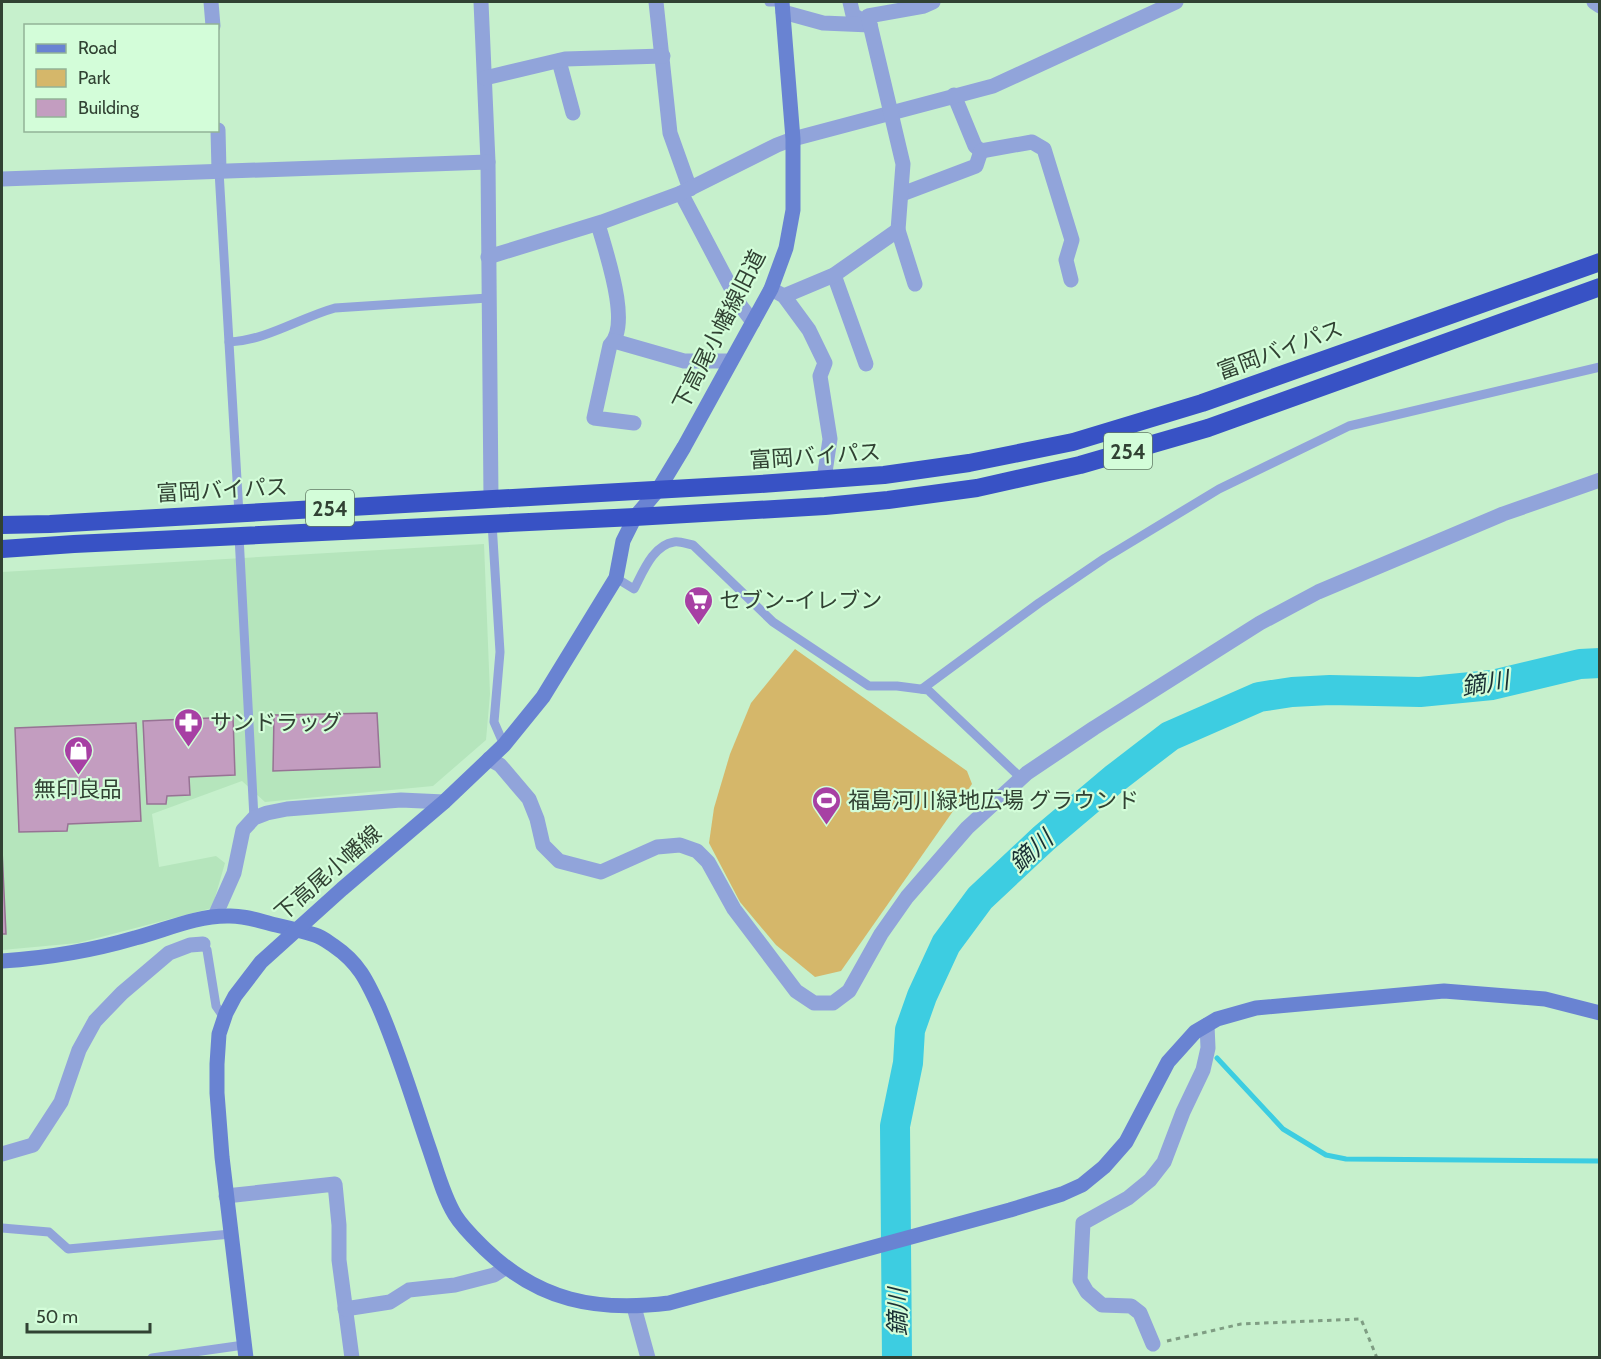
<svg xmlns="http://www.w3.org/2000/svg" width="1601" height="1359" font-family="Cabin,'Noto Sans JP',sans-serif">
<style>
.built{fill:#b5e5bc}
.green{fill:#d5b76a}
.lines{fill:none;stroke-linecap:round;stroke-linejoin:round}
.stream{stroke:#3dcde1;stroke-width:5}
.river{stroke:#3dcde1;stroke-width:30}
.building{fill:#c39dc0;stroke:#977394;stroke-width:1.5}
.path{stroke:#7f9d83;stroke-width:3;stroke-dasharray:4.5 4.5;stroke-linecap:butt}
.lane{stroke:#91a4da;stroke-width:9}
.street{stroke:#91a4da;stroke-width:15}
.secondary{stroke:#6983d2;stroke-width:15}
.highway{stroke:#3852c5;stroke-width:18}
.labels{text-anchor:middle;dominant-baseline:central;stroke-width:4.5;stroke-linejoin:round;paint-order:stroke}
.shield{fill:#d3fdd9;stroke:#627a65;stroke-width:1.5}
.shield-label{font-size:21px;font-weight:bold;fill:#314233}
.street-label{font-size:22px;fill:#314233;stroke:#d3fdd9}
.poi-label{font-size:22px;fill:#314233;stroke:#d3fdd9;text-anchor:start}
.water-label{font-size:24px;font-style:italic;fill:#193034;stroke:#d3fdd9}
</style>
<rect width="100%" height="100%" fill="#c6f0cc"/>
<polygon class="built" points="484,544 490,694 486,740 433,786 265,802 242,781 152,814 159,867 216,856 225,863 212,908 78,943 2,950 2,572"/>
<polygon class="green" points="795,649 967,771 972,784 841,971 815,977 776,945 740,902 709,843 714,808 730,754 751,703"/>
<g class="lines">
<polyline class="stream" points="1217,1058 1283,1129 1326,1155 1346,1159 1600,1161"/>
<polyline class="river" points="897,1358 895,1126 908,1063 910,1030 922,996 946,944 980,898 1044,838 1114,779 1170,736 1259,697 1292,692 1330,690 1420,692 1492,685 1580,664 1600,663"/>
</g>
<g class="building">
<polygon points="377,713 380,767 273,771 274,715"/>
<polygon points="233,717 235,775 189,777 190,795 167,796 166,804 147,804 143,721"/>
<polygon points="136,723 141,821 68,824 67,831 19,832 15,728"/>
<polygon points="2,850 6,934 2,934"/>
</g>
<g class="lines">
<polyline class="path" points="1167,1341 1241,1324 1361,1319 1377,1358"/>
<g class="lane">
<polyline points="769,2 782,2"/>
<polyline points="219,171 239,514"/>
<path d="M229,342c39,-2 70,-24 106,-34l153,-10"/>
<polyline points="492,523 500,652 494,722 504,745"/>
<polyline points="239,536 254,818"/>
<path d="M616,578l18,11c9,-17 19,-44 40,-47 6,-1 13,2 19,3l80,77 96,64h28l31,4 93,88"/>
<polyline points="922,689 1039,603 1105,558 1219,489 1349,426 1600,367"/>
<polyline points="203,944 207,950 216,1006 225,1019"/>
<polyline points="2,1228 49,1232 68,1249 231,1234"/>
<polyline points="152,1358 244,1345"/>
</g>
<g class="street">
<polyline points="211,2 213,26"/>
<polyline points="481,2 488,162 491,498"/>
<polyline points="656,2 670,133 690,189"/>
<polyline points="850,2 853,15 870,25"/>
<polyline points="1594,2 1600,6"/>
<polyline points="783,12 823,23 870,25"/>
<polyline points="559,61 573,113"/>
<polyline points="485,78 565,59 663,56"/>
<polyline points="954,95 975,146 981,151 1032,142 1044,149 1072,240 1066,260 1071,280"/>
<polyline points="218,130 219,171"/>
<polyline points="2,179 488,162"/>
<polyline points="681,193 740,305 753,322"/>
<polyline points="902,194 976,166 981,151"/>
<path d="M598,224c7,26 34,101 12,121l-16,73 40,5"/>
<polyline points="488,257 602,222 681,193 777,145 793,139 993,86 1176,2"/>
<polyline points="834,275 866,364"/>
<polyline points="915,284 898,230 903,164 868,16 924,6 933,2"/>
<polyline points="771,289 784,296 809,330 825,363 820,376 830,439 824,479"/>
<polyline points="784,296 834,275 898,230"/>
<polyline points="614,341 684,361 731,361"/>
<polyline points="489,759 500,765 529,799 537,819 543,845 559,861 601,872 657,847 680,845 697,851 708,862 734,909 796,991 814,1003 833,1003 849,991 881,934 907,897 967,828 1027,773 1094,728 1260,623 1318,592 1503,514 1600,480"/>
<polyline points="215,916 234,873 243,830 254,818 267,813 287,809 401,800 444,802"/>
<polyline points="2,1154 33,1145 61,1102 79,1050 95,1021 122,993 169,953 190,945 203,944"/>
<polyline points="226,1196 335,1184 339,1225 339,1260 352,1358"/>
<polyline points="634,1307 648,1358"/>
<polyline points="345,1309 390,1302 409,1290 455,1285 494,1275 505,1268"/>
<polyline points="1153,1344 1140,1313 1131,1306 1102,1305 1087,1292 1080,1280 1083,1223 1128,1198 1150,1180 1164,1162 1183,1112 1203,1070 1208,1048 1207,1025"/>
</g>
<g class="secondary">
<path d="M2,961c45,-3 89,-10 133,-23 31,-8 60,-22 92,-22 17,-1 32,5 49,9 13,3 26,6 39,10 7,2 13,7 19,11 25,17 33,35 45,61 20,46 34,94 50,141 8,23 14,47 26,67 8,13 20,24 30,34 54,52 111,63 184,54l341,-93 52,-16 20,-9 22,-18 22,-25 42,-80 27,-30 22,-13 39,-11 188,-17 101,8 55,14"/>
<polyline points="246,1358 222,1157 217,1093 217,1064 219,1034 226,1013 235,996 261,962 342,889 444,802 504,745 543,697 616,578 623,541 635,517 658,490 684,447 771,289 786,248 793,210 793,139 782,2"/>
</g>
<g class="highway">
<polyline points="2,525 50,524 760,484 884,475 969,463 1073,442 1202,403 1600,262"/>
<polyline points="2,549 74,544 635,517 825,506 888,500 977,488 1080,465 1208,428 1600,287"/>
</g>
</g>
<defs>
<symbol id="supermarket-pin" viewBox="-11 -11 22 30"><path d="M0 17L-7.5 6A9.5 9.5 0 1 1 7.5 6Z" fill="#a740a4" stroke="#d3fdd9"/><path d="M-6-5.5h2.5l.6 2H6L4.5 2H-2.5L-4.4-4H-6ZM-1.5 3.2a1.3 1.3 0 1 0 .1 0ZM3 3.2a1.3 1.3 0 1 0 .1 0Z" fill="#fff"/></symbol>
<symbol id="pharmacy-pin" viewBox="-11 -11 22 30"><path d="M0 17L-7.5 6A9.5 9.5 0 1 1 7.5 6Z" fill="#a740a4" stroke="#d3fdd9"/><path d="M-2-6h4v4h4v4h-4v4h-4v-4h-4v-4h4Z" fill="#fff"/></symbol>
<symbol id="shop-pin" viewBox="-11 -11 22 30"><path d="M0 17L-7.5 6A9.5 9.5 0 1 1 7.5 6Z" fill="#a740a4" stroke="#d3fdd9"/><path d="M-5-2.5h2.3a2.7 3.5 0 0 1 5.4 0H5L5.5 6h-11ZM-1.5-2.5h3a1.5 2.3 0 0 0-3 0Z" fill="#fff"/></symbol>
<symbol id="stadium-pin" viewBox="-11 -11 22 30"><path d="M0 17L-7.5 6A9.5 9.5 0 1 1 7.5 6Z" fill="#a740a4" stroke="#d3fdd9"/><path d="M0-5a6.5 5 0 1 0 0 10a6.5 5 0 1 0 0-10ZM-3.5-1.8h7v3.6h-7Z" fill="#fff"/></symbol>
</defs>
<g fill-rule="evenodd">
<use href="#supermarket-pin" x="682" y="584" width="33" height="45"/>
<use href="#pharmacy-pin" x="172" y="706" width="33" height="45"/>
<use href="#shop-pin" x="62" y="734" width="33" height="45"/>
<use href="#stadium-pin" x="810" y="784" width="33" height="45"/>
</g>
<g class="labels">
<g class="shield">
<rect x="1104" y="433" width="48" height="36" rx="4.5"/>
<rect x="306" y="490" width="48" height="36" rx="4.5"/>
</g>
<g class="shield-label">
<text x="1128" y="451">254</text>
<text x="330" y="508">254</text>
</g>
<g class="street-label">
<text transform="translate(719 330) rotate(-63)">下高尾小幡線旧道</text>
<text transform="translate(1280 350) rotate(-20)">富岡バイパス</text>
<text transform="translate(815 456) rotate(-4)">富岡バイパス</text>
<text transform="translate(222 490) rotate(-3)">富岡バイパス</text>
<text transform="translate(328 873) rotate(-41)">下高尾小幡線</text>
</g>
<g class="poi-label">
<text x="719" y="600">セブン-イレブン</text>
<text x="210" y="722">サンドラッグ</text>
<text x="78" y="789" text-anchor="middle">無印良品</text>
<text x="848" y="800">福島河川緑地広場 グラウンド</text>
</g>
<g class="water-label">
<text transform="translate(1485 683) rotate(-9)">鏑川</text>
<text transform="translate(1031 851) rotate(-42)">鏑川</text>
<text transform="translate(897 1312) rotate(-90)">鏑川</text>
</g>
</g>
<rect width="1601" height="1359" fill="none" stroke="#314233" stroke-width="6"/>
<rect x="24" y="24" width="195" height="108" fill="#d3fdd9" stroke="#92b297" stroke-width="1.5"/>
<rect x="36" y="44" width="30" height="9" fill="#6983d2" stroke="#92b297" stroke-width="1.5"/>
<text x="78" y="54" font-size="18" fill="#314233">Road</text>
<rect x="36" y="69" width="30" height="18" fill="#d5b76a" stroke="#92b297" stroke-width="1.5"/>
<text x="78" y="84" font-size="18" fill="#314233">Park</text>
<rect x="36" y="99" width="30" height="18" fill="#c39dc0" stroke="#92b297" stroke-width="1.5"/>
<text x="78" y="114" font-size="18" fill="#314233">Building</text>
<path d="M27 1323v9h123v-9" fill="none" stroke="#314233" stroke-width="3"/>
<text x="36" y="1323" font-size="18" fill="#314233" stroke="#d3fdd9" stroke-width="4.5" paint-order="stroke">50 m</text>
</svg>
